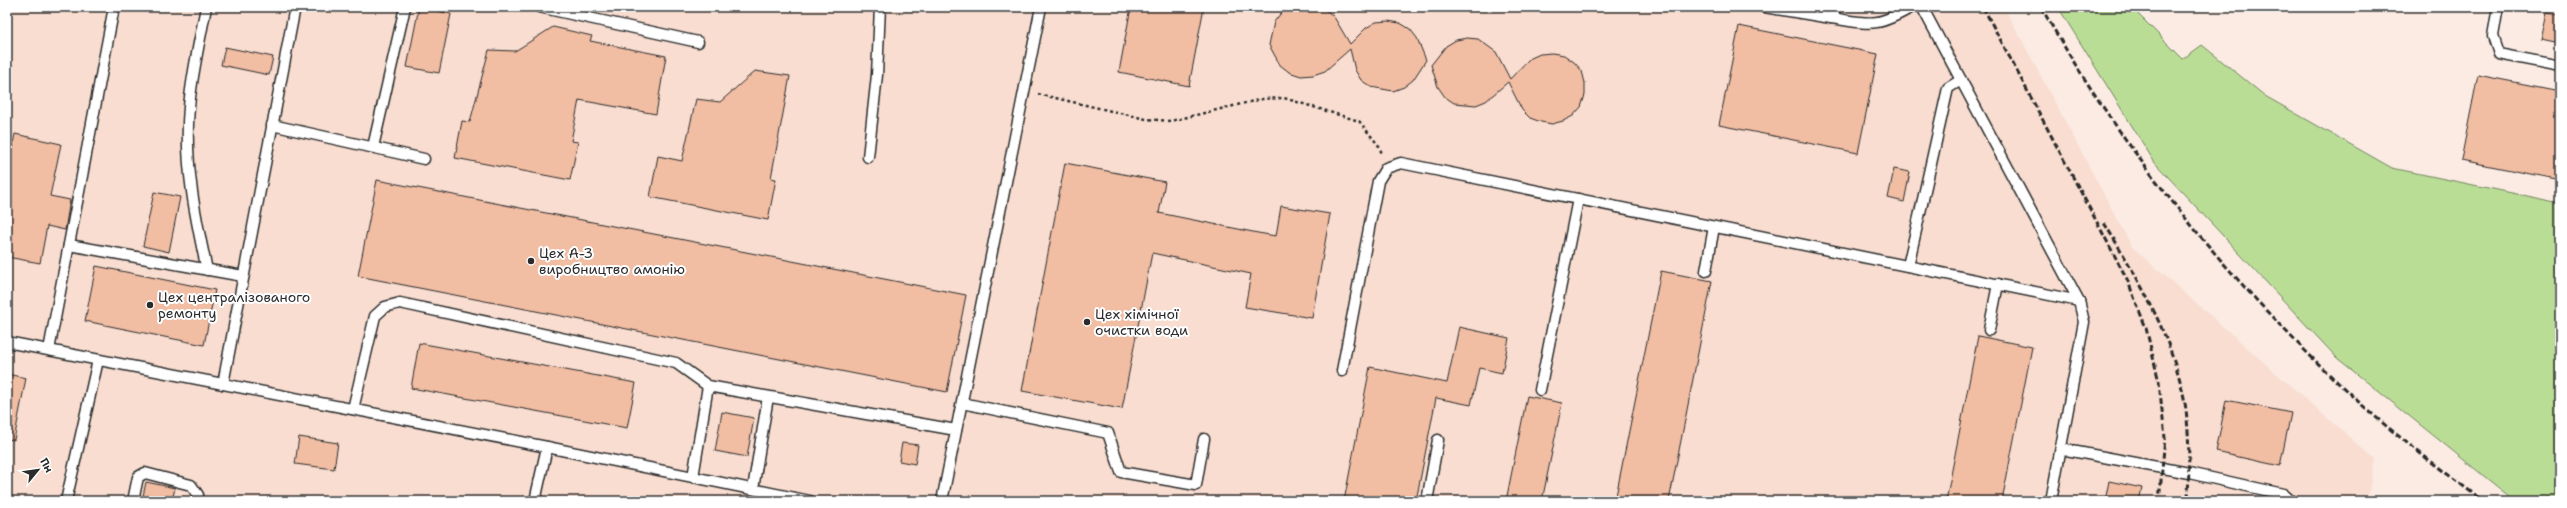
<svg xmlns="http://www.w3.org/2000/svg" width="2567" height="508" font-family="'Shantell Sans',sans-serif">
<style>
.built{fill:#f8ddd0}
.green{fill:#badd96;stroke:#728460}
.building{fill:#f1bda3;stroke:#2b2b2b}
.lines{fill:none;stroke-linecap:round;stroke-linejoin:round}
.service-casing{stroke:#2b2b2b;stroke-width:13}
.path{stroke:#2b2b2b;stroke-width:2.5;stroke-dasharray:3 3;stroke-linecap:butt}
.service{stroke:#fff;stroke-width:10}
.rail{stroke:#2b2b2b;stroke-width:3;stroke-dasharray:6 3;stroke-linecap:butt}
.poi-dot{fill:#2b2b2b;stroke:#fff;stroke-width:1.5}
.labels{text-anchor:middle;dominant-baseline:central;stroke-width:4;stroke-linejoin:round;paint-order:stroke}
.poi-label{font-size:14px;fill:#2b2b2b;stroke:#fff;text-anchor:start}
</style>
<rect width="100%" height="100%" fill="#fbebe3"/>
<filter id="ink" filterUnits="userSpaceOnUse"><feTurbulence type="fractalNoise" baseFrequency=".025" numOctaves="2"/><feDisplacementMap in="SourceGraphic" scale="8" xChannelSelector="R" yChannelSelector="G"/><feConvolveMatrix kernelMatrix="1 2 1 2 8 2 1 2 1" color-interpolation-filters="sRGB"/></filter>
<g filter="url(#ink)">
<polygon class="built" points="7,7 2004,7 2132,247 2375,460 2367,501 7,501"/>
<polygon class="green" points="2058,7 2131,7 2183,59 2202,45 2265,96 2392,168 2560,203 2560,501 2515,501 2337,358 2155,163"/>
<g class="building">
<polygon points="419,7 451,14 439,73 407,67"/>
<polygon points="1131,7 1204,7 1189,86 1119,72"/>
<polygon points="1289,7 1324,8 1334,17 1350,44 1366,28 1376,22 1388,21 1400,23 1410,29 1417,38 1426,60 1413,80 1404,87 1393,91 1371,87 1361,80 1355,70 1350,49 1325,71 1313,75 1301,76 1289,72 1280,65 1269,45 1274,22 1281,13"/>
<polygon points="2547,12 2560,14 2560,44 2541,40"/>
<polygon points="1739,26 1878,54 1858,153 1719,125"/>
<polygon points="553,27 592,36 590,41 666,56 656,114 579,100 571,141 578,142 570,180 455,158 462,121 470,122 489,50 515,51"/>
<polygon points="1467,38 1478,39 1496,52 1510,79 1529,59 1540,54 1552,53 1564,55 1574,62 1582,71 1585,83 1585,95 1581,107 1573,116 1563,121 1552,124 1541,122 1530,118 1522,110 1508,82 1486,101 1476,105 1454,103 1445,97 1438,87 1431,65 1446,46 1456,40"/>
<polygon points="225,47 273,57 269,75 221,65"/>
<polygon points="755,71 790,76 771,178 776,179 768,220 650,197 658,156 682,161 696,99 720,102"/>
<polygon points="2478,75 2560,91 2560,180 2461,160"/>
<polygon points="15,134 61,144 50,196 70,200 65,230 47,226 40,263 7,257 7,172"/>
<polygon points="1065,163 1165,182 1159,213 1258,233 1276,236 1281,206 1330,214 1312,318 1245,307 1251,274 1152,253 1122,409 1022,391"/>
<polygon points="1894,169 1910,172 1904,202 1888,198"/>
<polygon points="377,180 966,295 947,392 358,276"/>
<polygon points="154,192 180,197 169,252 143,246"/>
<polygon points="96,266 215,290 204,345 85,321"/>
<polygon points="1661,271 1712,281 1687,410 1669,501 1615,501"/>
<polygon points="1459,327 1509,338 1502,373 1479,368 1471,405 1436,398 1416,501 1344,501 1370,367 1447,383"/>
<polygon points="1978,336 2032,347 2002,501 1946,501"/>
<polygon points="419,343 636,383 627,428 411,388"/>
<polygon points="7,374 26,378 14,440 7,439"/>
<polygon points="1527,396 1562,403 1542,501 1506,501"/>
<polygon points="2226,400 2291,413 2280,466 2216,452"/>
<polygon points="722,412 754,418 747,457 715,451"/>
<polygon points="299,437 338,443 334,469 295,464"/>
<polygon points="902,443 918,445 915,464 899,461"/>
<polygon points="2109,481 2142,488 2139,501 2105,501"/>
<polygon points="146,482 175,488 172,501 142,501"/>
</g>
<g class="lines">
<defs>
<g id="service">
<path d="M206,7c-6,33 -14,66 -17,100 -5,55 6,109 18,163"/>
<polyline points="539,7 698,42"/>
<polyline points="1764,7 1831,18 1836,7"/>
<polyline points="1922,7 2079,301 2084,322 2051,501"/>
<polyline points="2498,7 2493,36 2499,54 2560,66"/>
<path d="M1831,18c41,6 44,10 81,-11"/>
<polyline points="272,125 424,159"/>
<polyline points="373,147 405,7"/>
<polyline points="868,157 877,75 880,7"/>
<polyline points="69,245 243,276"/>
<polyline points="1908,266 1948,88 1961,80"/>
<polyline points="1706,271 1714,227"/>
<polyline points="1989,330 1998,284"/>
<polyline points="7,342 547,447 810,501"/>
<polyline points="49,350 114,7"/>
<polyline points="1342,371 1378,181 1386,168 1401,163 2079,301"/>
<polyline points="223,384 295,7"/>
<polyline points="1540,390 1578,199"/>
<polyline points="962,403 1108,433 1121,472 1196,485 1204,439"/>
<polyline points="353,409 375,316 385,307 400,303 676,363 708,386 956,430"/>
<polyline points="2061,449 2189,473 2283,494 2291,501"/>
<polyline points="693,477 708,386"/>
<polyline points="753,489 768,397"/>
<polyline points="66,501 98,360"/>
<polyline points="133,501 138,477 145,473 191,485 198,495 197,501"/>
<polyline points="535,501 547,447"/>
<polyline points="942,501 1041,7"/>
<polyline points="1427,501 1438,440"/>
</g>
</defs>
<use href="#service" class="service-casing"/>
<polyline class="path" points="1038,94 1146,119 1171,121 1262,99 1284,98 1359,121 1379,146 1382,154"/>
<use href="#service" class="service"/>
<g class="rail">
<polyline points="1983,7 2127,279 2146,328 2159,382 2165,438 2159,501"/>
<path d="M2041,7c84,148 195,283 321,398 38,34 80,65 121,96"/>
<path d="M2104,223c35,56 69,115 81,180 5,32 4,66 3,98"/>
</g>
</g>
</g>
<g class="poi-dot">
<circle cx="531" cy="261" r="4"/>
<circle cx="150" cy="305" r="4"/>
<circle cx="1087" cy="322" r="4"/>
</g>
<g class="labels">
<g class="poi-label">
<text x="539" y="253">Цех А-3<tspan x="539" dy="16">виробництво амонію</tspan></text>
<text x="158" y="297">Цех централізованого<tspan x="158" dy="16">ремонту</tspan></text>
<text x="1095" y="314">Цех хімічної<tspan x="1095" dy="16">очистки води</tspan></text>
</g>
</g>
<rect width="2567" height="508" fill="none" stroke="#fff" stroke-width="24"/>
<rect x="12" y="12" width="2543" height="484" fill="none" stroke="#2b2b2b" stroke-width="1.5" filter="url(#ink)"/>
<g transform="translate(38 470) rotate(61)" stroke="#ffffff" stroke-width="3" paint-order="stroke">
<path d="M0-3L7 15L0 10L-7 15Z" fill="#2b2b2b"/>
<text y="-6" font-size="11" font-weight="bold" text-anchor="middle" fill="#2b2b2b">Пн</text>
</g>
</svg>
